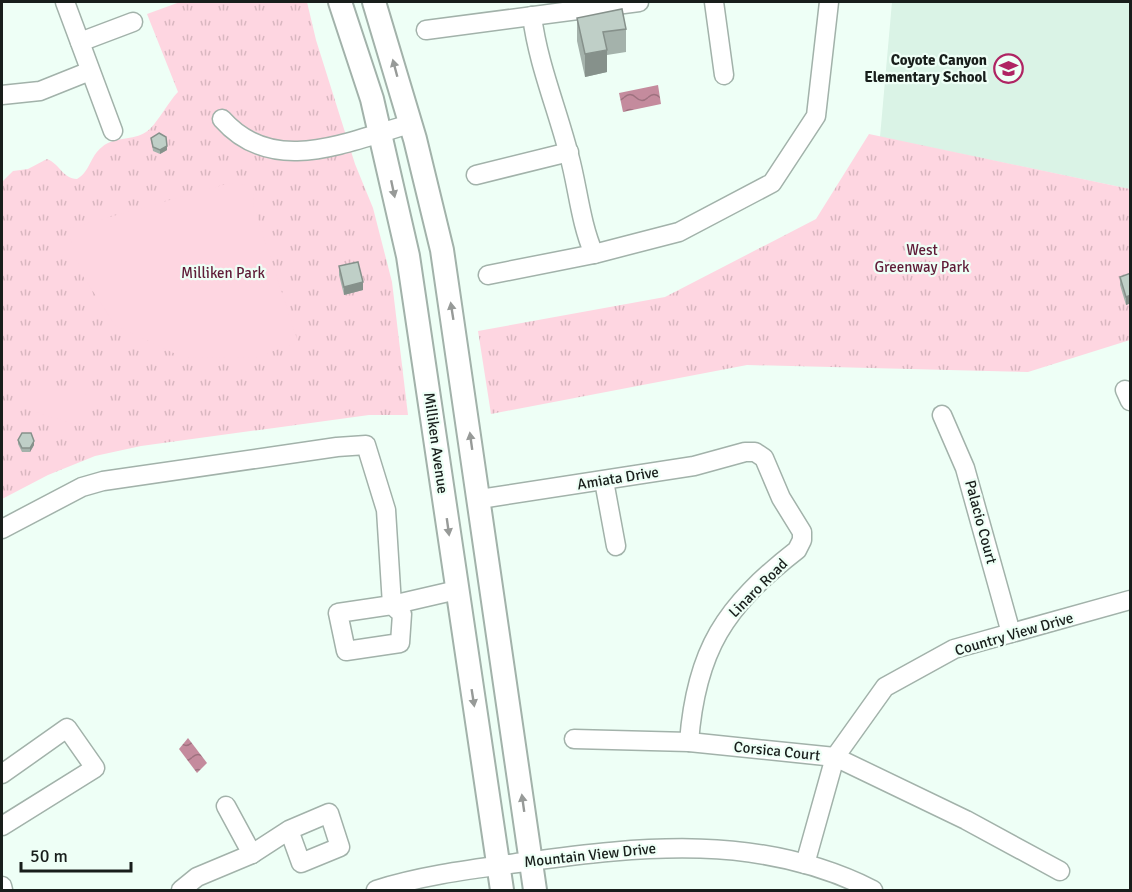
<svg xmlns="http://www.w3.org/2000/svg" width="1132" height="892" font-family="Signika,sans-serif">
<style>
.built{fill:#daf3e6}
.park{fill:url(#park-tufts)}
.pitch{fill:#fed6e1}
.water{fill:url(#water-waves)}
.lines{fill:none;stroke-linecap:round;stroke-linejoin:round}
.minor-casing{stroke:#a2b2aa;stroke-width:21}
.major-casing{stroke:#a2b2aa;stroke-width:26}
.minor{stroke:#fff;stroke-width:18}
.major{stroke:#fff;stroke-width:22}
.wall{fill:#a4b2ab}
.shaded-wall{fill:#86918b}
.building{fill:#bfcfc7;stroke:#86918b;stroke-width:1.5}
.oneway{fill:#979a98}
.labels{text-anchor:middle;dominant-baseline:central;stroke-width:4.5;stroke-linejoin:round;paint-order:stroke}
.poi-label{font-size:15px;font-weight:bold;fill:#181e1b;stroke:#eefff6;text-anchor:end}
.park-label{font-size:15px;fill:#5f1b37;stroke:#eefff6}
.street-label{font-size:15px;fill:#181e1b;stroke:#eefff6}
</style>
<defs>
<pattern id="park-tufts" width="24" height="20" patternUnits="userSpaceOnUse" patternTransform="scale(1.5)"><rect width="24" height="20" fill="#fed6e1"/><path d="M3 7l-1-3M5 7V3M7 7l1-3M15 17l-1-3M17 17v-4M19 17l1-3" fill="none" stroke="#d9b7c0"/></pattern>
<pattern id="water-waves" width="16" height="10" patternUnits="userSpaceOnUse" patternTransform="scale(1.5)"><rect width="16" height="10" fill="#c48b9d"/><path d="M0 5q4-4 8 0t8 0" fill="none" stroke="#9e717f"/></pattern>
</defs>
<rect width="100%" height="100%" fill="#eefff6"/>
<polygon class="built" points="892,2 1130,2 1130,189 880,137"/>
<g class="park">
<path d="M180,2h127l9,38 39,124 18,44 19,74 16,133h-39l-228,31 -46,10 -47,19 -46,24v-317l11,-11 15,-2 19,-10c13,5 16,20 30,20 13,-7 13,-23 25,-32 13,-11 31,-6 44,-15 10,-6 22,-30 32,-40l-31,-78z"/>
<polygon points="869,134 1130,189 1130,340 1028,372 747,365 491,414 478,331 665,297 816,219"/>
</g>
<g class="pitch">
<polygon points="230,183 245,185 254,194 253,204 298,342 254,358 182,357 115,325 81,273 67,229"/>
<polygon points="39,380 89,396 80,426 29,410"/>
</g>
<g class="water">
<polygon points="658,85 661,104 623,112 619,93"/>
<polygon points="188,738 207,763 197,773 179,749"/>
</g>
<g class="lines">
<defs>
<g id="minor">
<polyline points="65,2 113,131"/>
<polyline points="714,2 724,75"/>
<path d="M532,16c6,48 25,92 37,139 9,32 11,67 25,99"/>
<polyline points="426,30 639,2"/>
<polyline points="80,42 133,22"/>
<polyline points="2,95 40,91 90,71"/>
<path d="M222,119c51,58 124,23 188,5"/>
<polyline points="476,175 569,152"/>
<polyline points="488,275 594,254 679,232 772,183 816,116 829,2"/>
<polyline points="1125,390 1130,401"/>
<polyline points="942,415 965,468 1011,633"/>
<polyline points="604,481 616,546"/>
<path d="M480,499l214,-33 51,-14h10l9,6 17,40 21,34v8l-5,10c-72,56 -101,100 -108,192"/>
<polyline points="2,529 82,487 103,481 337,447 366,445 386,510 392,605 402,614 400,643 346,651 338,613 392,605 457,590"/>
<polyline points="574,739 689,742 835,757 966,820 1060,871"/>
<polyline points="2,774 67,728 95,768 2,826"/>
<polyline points="226,806 252,854"/>
<polyline points="805,864 835,757 885,687 954,649 1130,600"/>
<polyline points="2,886 3,890"/>
<polyline points="181,890 197,877 252,854 289,830 329,813 340,847 301,863 289,830"/>
<path d="M376,890c47,-15 98,-21 148,-28 119,-16 236,-29 349,28"/>
</g>
<g id="major">
<polyline points="340,2 372,99 408,256 502,890"/>
<polyline points="374,2 415,139 442,250 535,890"/>
</g>
</defs>
<use href="#minor" class="minor-casing"/>
<use href="#major" class="major-casing"/>
<use href="#minor" class="minor"/>
<use href="#major" class="major"/>
</g>
<g class="wall">
<polygon points="577,18 626,29 626,52 607,55 607,72 585,77 577,41"/>
<polygon points="151,138 167,150 160,154 153,151"/>
<polygon points="339,266 363,290 344,295 339,275"/>
<polygon points="1131,273 1131,303 1126,305 1120,285 1120,277"/>
<polygon points="18,440 34,445 30,452 22,452 18,444"/>
</g>
<g class="shaded-wall">
<polygon points="607,50 607,72 585,77 585,54"/>
<polygon points="167,146 167,150 160,154 160,150"/>
<polygon points="363,282 363,290 344,295 344,287"/>
<polygon points="1131,295 1131,303 1126,305 1126,297"/>
<polygon points="34,441 34,445 30,452 30,448"/>
</g>
<g class="building">
<polygon points="622,9 626,29 603,32 607,50 585,54 577,18"/>
<polygon points="159,133 166,137 167,146 160,150 153,147 151,138"/>
<polygon points="358,262 363,282 344,287 339,266"/>
<polygon points="1131,273 1131,295 1126,297 1120,277"/>
<polygon points="22,433 31,433 34,441 30,448 22,448 18,440"/>
</g>
<defs><path id="oneway-solid" d="M-6-.8H1V-3.2L6.5 0L1 3.2V.8H-6Z" transform="scale(1.5)"/></defs>
<g class="oneway">
<use href="#oneway-solid" transform="translate(395 68) rotate(-105)"/>
<use href="#oneway-solid" transform="translate(393 189) rotate(78)"/>
<use href="#oneway-solid" transform="translate(452 311) rotate(-99)"/>
<use href="#oneway-solid" transform="translate(471 441) rotate(-98)"/>
<use href="#oneway-solid" transform="translate(448 527) rotate(82)"/>
<use href="#oneway-solid" transform="translate(473 698) rotate(81)"/>
<use href="#oneway-solid" transform="translate(523 803) rotate(-98)"/>
</g>
<defs>
<symbol id="school-ring" viewBox="-11 -11 22 22"><circle r="9.5" fill="#eefff6" stroke="#af2463" stroke-width="1.5"/><path d="M0-5L7-2L0 1L-7-2ZM-4 1L0 2.5L4 1V4Q0 6-4 4Z" fill="#af2463"/></symbol>
</defs>
<g fill-rule="evenodd">
<use href="#school-ring" x="992" y="52" width="33" height="33"/>
</g>
<g class="labels">
<g class="poi-label">
<text x="987" y="60">Coyote Canyon<tspan x="987" dy="17">Elementary School</tspan></text>
</g>
<g class="park-label">
<text x="922" y="250">West<tspan x="922" dy="17">Greenway Park</tspan></text>
<text x="223" y="273">Milliken Park</text>
</g>
<g class="street-label">
<text transform="translate(436 443) rotate(82)">Milliken Avenue</text>
<text transform="translate(618 478) rotate(-9)">Amiata Drive</text>
<text transform="translate(981 522) rotate(75)">Palacio Court</text>
<text transform="translate(758 588) rotate(-45)">Linaro Road</text>
<text transform="translate(1014 634) rotate(-16)">Country View Drive</text>
<text transform="translate(777 751) rotate(6)">Corsica Court</text>
<text transform="translate(590 855) rotate(-6)">Mountain View Drive</text>
</g>
</g>
<rect width="1132" height="892" fill="none" stroke="#181e1b" stroke-width="6"/>
<path d="M21 862v9h110v-9" fill="none" stroke="#181e1b" stroke-width="3"/>
<text x="30" y="862" font-size="18" fill="#181e1b" stroke="#eefff6" stroke-width="4.5" paint-order="stroke">50 m</text>
</svg>
